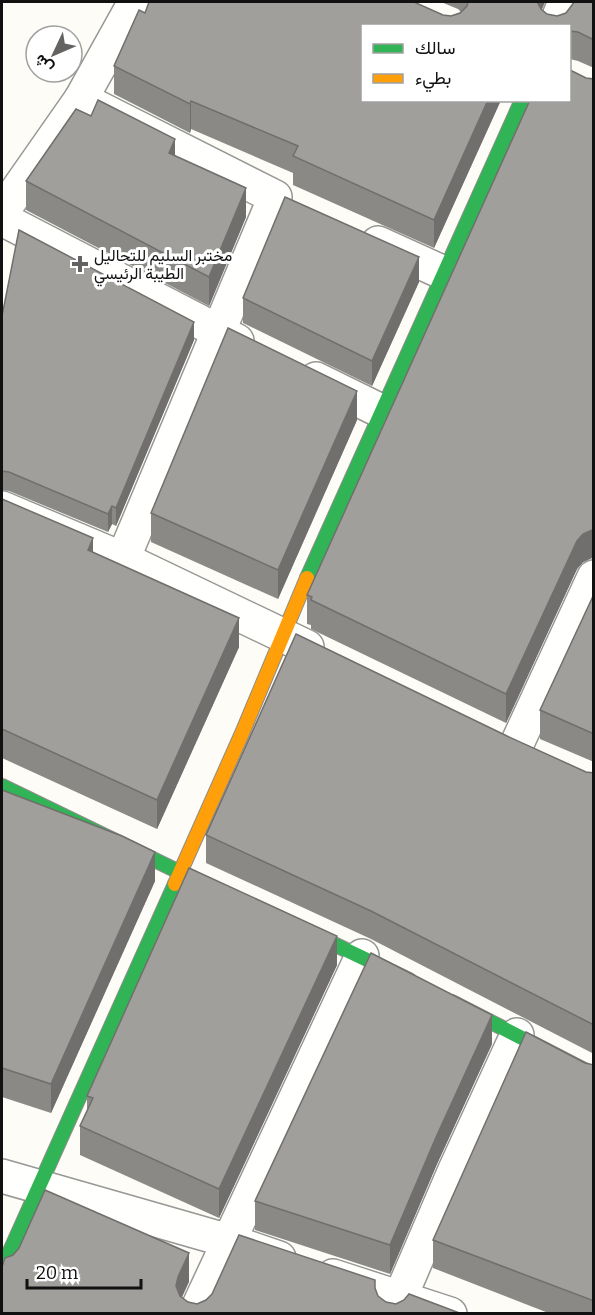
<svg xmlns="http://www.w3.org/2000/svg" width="595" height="1315" font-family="Bitter,Vazirmatn,serif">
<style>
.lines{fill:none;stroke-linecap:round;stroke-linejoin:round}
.street-casing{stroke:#979795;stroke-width:36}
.fast-casing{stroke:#8e8d8b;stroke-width:16}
.slow-casing{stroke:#8e8d8b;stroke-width:16}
.street{stroke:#fffffe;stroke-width:33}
.fast{stroke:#30b455;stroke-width:14}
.slow{stroke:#ff9f0a;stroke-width:14}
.wall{fill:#8a8986}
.shaded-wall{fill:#716f6d}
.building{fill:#a19f9c;stroke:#716f6d;stroke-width:1.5}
.poi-dot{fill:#646362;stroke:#fff;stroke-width:2}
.labels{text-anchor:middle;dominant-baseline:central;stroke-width:6;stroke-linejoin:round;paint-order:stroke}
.poi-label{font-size:16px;fill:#111;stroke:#fff;text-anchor:start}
</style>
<rect width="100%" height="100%" fill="#fdfcf7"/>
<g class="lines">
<defs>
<g id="street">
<polyline points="555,26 565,2"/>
<polyline points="81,99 275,197 123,559"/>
<polyline points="2,212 81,99 135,2"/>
<polyline points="2,219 237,341"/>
<polyline points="378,243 444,273"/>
<polyline points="316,379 381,411"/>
<polyline points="2,508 123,559 307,647"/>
<polyline points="515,748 594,577"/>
<polyline points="2,1176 229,1241 279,1258"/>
<polyline points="333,1276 450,1314"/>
<polyline points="195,1314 362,956"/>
<polyline points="393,1314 454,1172 517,1035"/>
</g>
<g id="fast">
<polyline points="307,578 522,100"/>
<polyline points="2,786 200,882"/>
<polyline points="296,926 409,980"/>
<polyline points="452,1002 594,1075"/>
<polyline points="2,1269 175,884"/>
</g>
<polyline id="slow" points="175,884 243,731 307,578"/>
</defs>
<use href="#street" class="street-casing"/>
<use href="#fast" class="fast-casing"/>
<use href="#slow" class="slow-casing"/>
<use href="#street" class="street"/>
<use href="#fast" class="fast"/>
<use href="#slow" class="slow"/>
</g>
<g class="wall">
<polygon points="441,2 545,2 541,10 547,14 557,16 594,2 594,68 578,61 570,59 570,26 363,26 501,100 434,248 293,185 293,173 191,129 190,133 114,94 114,66 145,13 443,15 451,16 461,12 458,9"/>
<polygon points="586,78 594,79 594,559 592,558 583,562 577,569 506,723 311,629 311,625 307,624 307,595"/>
<polygon points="91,116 175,155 246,217 209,306 26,210 26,181"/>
<polygon points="419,282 372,386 243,323 243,298"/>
<polygon points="2,316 194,340 116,526 112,524 108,532 9,491 2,490"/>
<polygon points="357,420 278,599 151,542 151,513"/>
<polygon points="2,499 93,552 239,647 157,829 2,758"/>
<polygon points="594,594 594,762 540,739 540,710"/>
<polygon points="507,736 586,772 594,773 594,1054 371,939 206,863 206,835"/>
<polygon points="2,790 155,881 51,1113 2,1097"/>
<polygon points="337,965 219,1218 80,1155 80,1126 87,1111 87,1096"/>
<polygon points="492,1044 437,1164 390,1274 255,1230 255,1201"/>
<polygon points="585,1063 594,1065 594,1314 551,1314 433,1268 433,1240"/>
</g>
<g class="shaded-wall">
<polygon points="536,2 545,2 538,19"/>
<polygon points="488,100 501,100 434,248 434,220"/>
<polygon points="191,101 191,129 190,133 190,104"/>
<polygon points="175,139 175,168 169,153"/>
<polygon points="246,188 246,217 209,306 209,277"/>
<polygon points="419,257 419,282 372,386 372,361"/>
<polygon points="194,322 194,340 116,526 116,508"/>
<polygon points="357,391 357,420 278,599 278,570"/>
<polygon points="112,506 112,524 108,532 108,514"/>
<polygon points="592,530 592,558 583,562 577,569 506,723 506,694 577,541 583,534"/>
<polygon points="93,538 93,567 88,550"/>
<polygon points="239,618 239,647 157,829 157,800"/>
<polygon points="155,852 155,881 51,1113 51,1084"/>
<polygon points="337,936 337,965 219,1218 219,1189"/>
<polygon points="492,1015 492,1044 437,1164 390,1274 390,1245 437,1135"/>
<polygon points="189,1253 189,1282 178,1306 176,1286 178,1277"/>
</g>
<g class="building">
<polygon points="149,2 414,2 443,15 451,16 460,13 467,6 468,2 537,2 541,9 547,14 557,16 566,13 572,5 574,2 594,2 594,40 578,32 570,31 570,26 363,26 363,100 488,100 434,220 293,156 298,146 191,101 190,104 114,66 139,10 145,13"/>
<polygon points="570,70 586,78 594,79 594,530 592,530 583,534 577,541 506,694 311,600 312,597 307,595 530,100 570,100"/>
<polygon points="98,100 175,139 169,153 246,188 209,277 26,181 76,109 91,116"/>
<polygon points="285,197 419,257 372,361 243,298"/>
<polygon points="19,230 194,322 116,508 112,506 108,514 9,472 2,471 2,316"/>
<polygon points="228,328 357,391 278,570 151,513"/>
<polygon points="2,499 93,538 88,550 239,618 157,800 2,729"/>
<polygon points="594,594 594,734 540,710"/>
<polygon points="296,634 507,736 586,772 594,773 594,1025 371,911 206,835"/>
<polygon points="2,790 122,836 155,852 51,1084 2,1068"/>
<polygon points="189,868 337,936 219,1189 80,1126 93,1098 87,1096"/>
<polygon points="371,953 492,1015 437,1135 390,1245 255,1201"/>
<polygon points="526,1032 585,1063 594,1065 594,1301 433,1240"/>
<polygon points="45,1190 189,1253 178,1277 176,1286 180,1296 188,1302 197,1304 206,1300 212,1294 239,1235 375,1280 375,1288 378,1296 386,1302 396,1304 404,1300 409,1294 462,1314 2,1314 2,1267 5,1258 13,1255 19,1248"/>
</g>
<path class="poi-dot" d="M77 255h6v6h6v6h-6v6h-6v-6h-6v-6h6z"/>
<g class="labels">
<g class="poi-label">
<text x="94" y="255">مختبر السليم للتحاليل<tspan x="94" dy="18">الطيبة الرئيسي</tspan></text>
</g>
</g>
<rect width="595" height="1315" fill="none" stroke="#111111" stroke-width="6"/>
<rect x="361" y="24" width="210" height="78" fill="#ffffff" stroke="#a0a0a0" stroke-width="1.5"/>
<rect x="373" y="44" width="30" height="9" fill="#30b455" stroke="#a0a0a0" stroke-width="1.5"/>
<text x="415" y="54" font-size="18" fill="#111111">سالك</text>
<rect x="373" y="74" width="30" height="9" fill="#ff9f0a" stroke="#a0a0a0" stroke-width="1.5"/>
<text x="415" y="84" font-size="18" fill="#111111">بطيء</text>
<g transform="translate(54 54) rotate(226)"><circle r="28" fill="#ffffff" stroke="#a0a0a0" stroke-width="1.5"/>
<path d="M0-4.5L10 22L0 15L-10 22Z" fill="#646362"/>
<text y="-9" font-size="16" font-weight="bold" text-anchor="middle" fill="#111111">ش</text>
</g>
<path d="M27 1279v9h114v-9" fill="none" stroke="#111111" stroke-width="3"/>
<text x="36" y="1279" font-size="18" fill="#111111" stroke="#ffffff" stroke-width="4.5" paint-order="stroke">20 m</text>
</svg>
